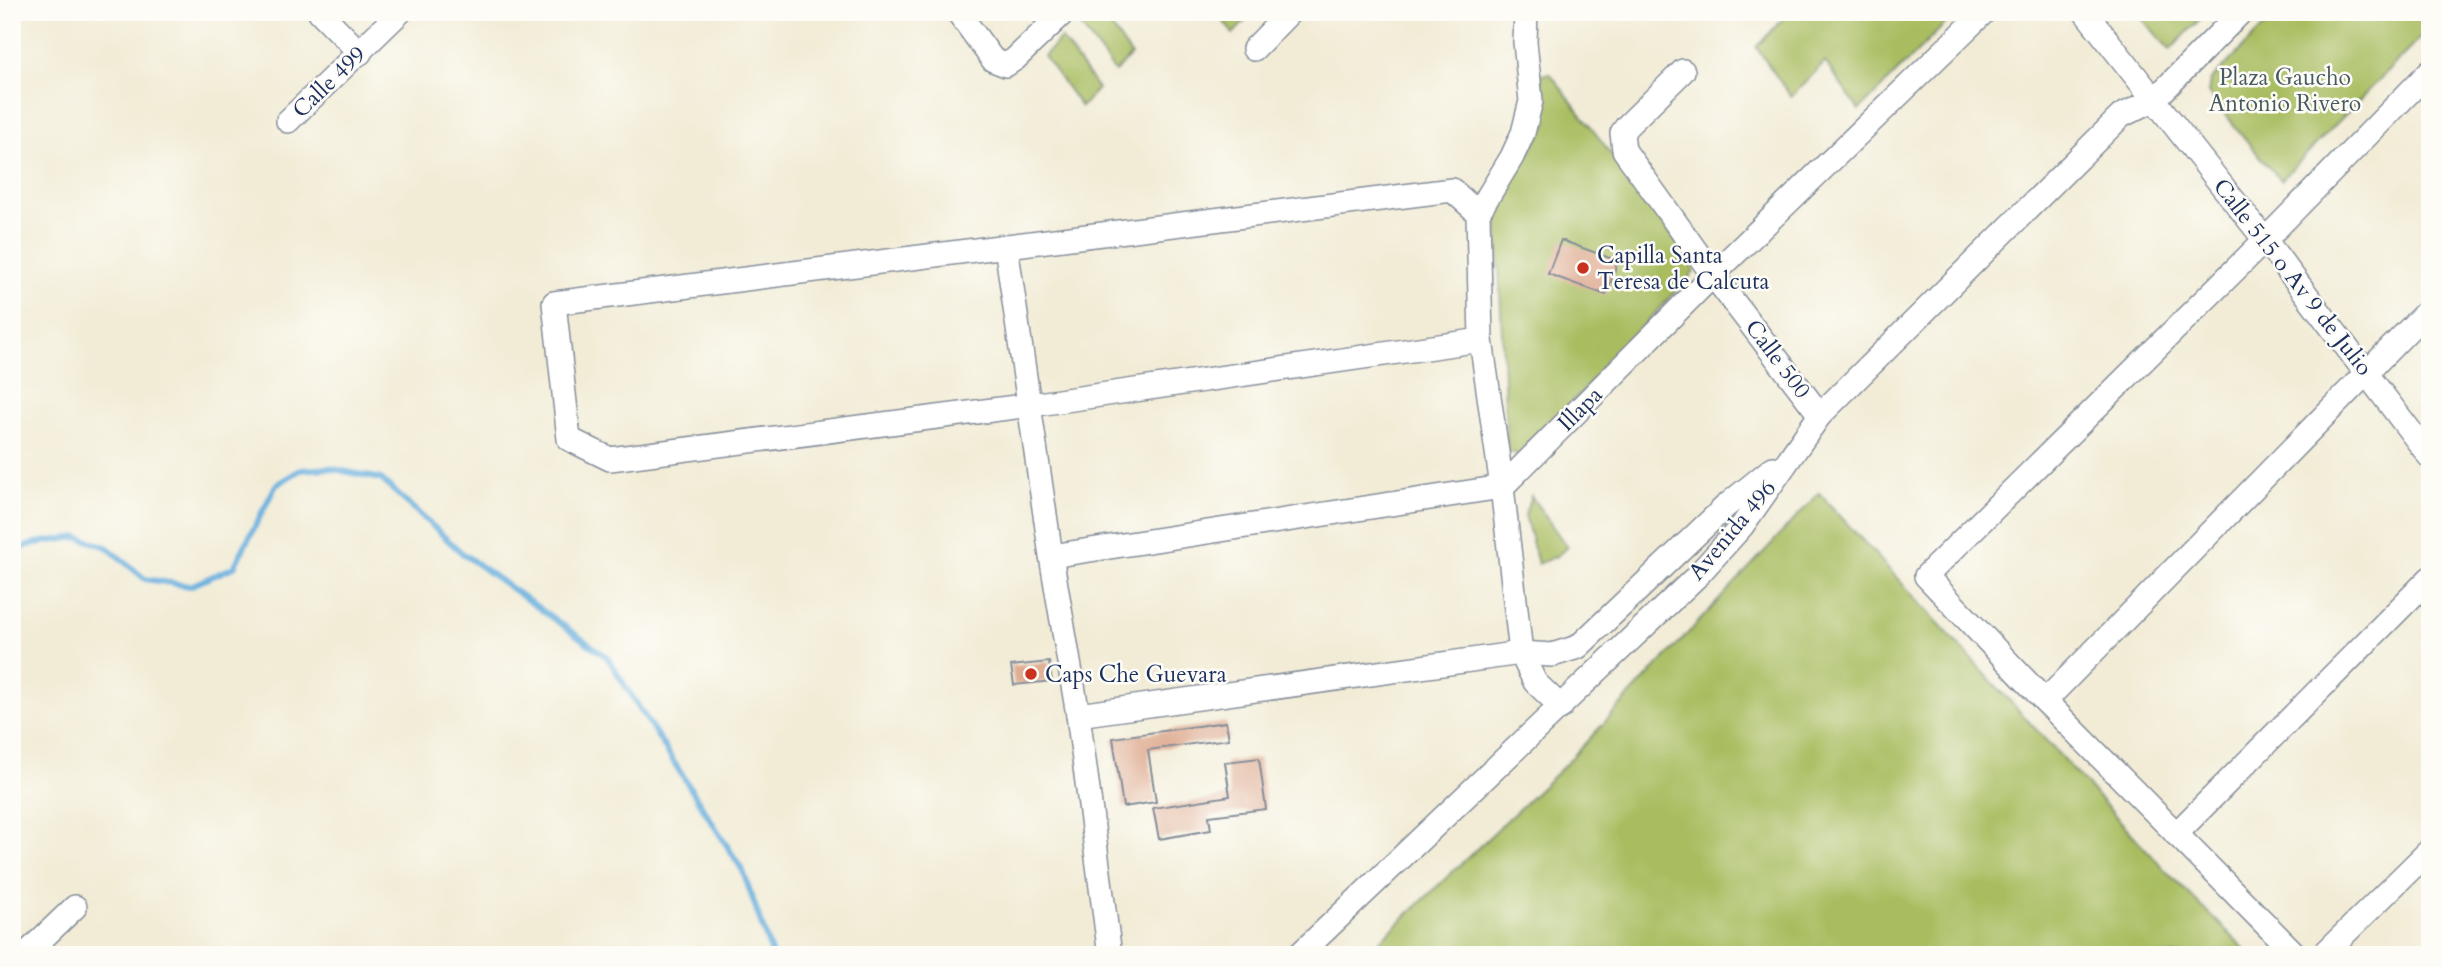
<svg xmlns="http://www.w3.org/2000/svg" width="2442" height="967" font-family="Cardo,serif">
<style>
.green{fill:#a9bd61;stroke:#627660;stroke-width:2}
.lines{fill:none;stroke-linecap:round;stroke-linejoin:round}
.stream{stroke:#65addc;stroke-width:6}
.building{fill:#dca589}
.minor-casing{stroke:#868e9a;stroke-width:26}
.minor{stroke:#fff;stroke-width:23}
.poi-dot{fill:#c8321e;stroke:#fdfcf7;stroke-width:2.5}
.labels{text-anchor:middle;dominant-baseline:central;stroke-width:5;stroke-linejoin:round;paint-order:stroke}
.park-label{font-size:23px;fill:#465a5f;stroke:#fdfcf7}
.street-label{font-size:23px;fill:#1b2f5e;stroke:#fdfcf7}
.poi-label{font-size:23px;fill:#1b2f5e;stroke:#fdfcf7;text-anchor:start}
</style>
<rect width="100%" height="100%" fill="#fdfcf7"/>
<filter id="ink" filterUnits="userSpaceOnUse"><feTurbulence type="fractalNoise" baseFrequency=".0143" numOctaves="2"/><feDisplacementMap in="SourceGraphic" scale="14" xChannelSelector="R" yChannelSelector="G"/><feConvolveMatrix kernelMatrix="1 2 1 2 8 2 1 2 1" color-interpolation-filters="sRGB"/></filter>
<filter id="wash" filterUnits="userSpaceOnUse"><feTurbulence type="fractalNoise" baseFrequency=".00686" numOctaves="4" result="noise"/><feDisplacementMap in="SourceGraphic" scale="28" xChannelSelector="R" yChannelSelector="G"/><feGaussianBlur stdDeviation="1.57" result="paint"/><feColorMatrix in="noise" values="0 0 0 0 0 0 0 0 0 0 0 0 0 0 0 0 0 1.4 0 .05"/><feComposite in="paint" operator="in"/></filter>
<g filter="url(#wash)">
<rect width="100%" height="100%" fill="#f2ecd6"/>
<g class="green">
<polygon points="1087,12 1101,12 1131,55 1115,72 1078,22"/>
<polygon points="1217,12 1247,12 1250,16 1233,34"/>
<polygon points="1790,12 1957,12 1859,110 1825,62 1791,97 1756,47"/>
<polygon points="2136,12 2207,12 2170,50"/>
<polygon points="2278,12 2430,12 2430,28 2281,180 2265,163 2208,93 2210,81"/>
<polygon points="1061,38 1098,89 1081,107 1044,56"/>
<polygon points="1550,73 1693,263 1694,272 1522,456 1507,451 1497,217 1500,198 1548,122 1543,112 1541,75"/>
<polygon points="1819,493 2165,870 2251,955 1365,955 1562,768"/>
<polygon points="1531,496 1567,547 1557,556 1538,564 1525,515"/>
</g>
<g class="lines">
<polyline class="stream" points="12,551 36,543 78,537 107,547 145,579 190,586 234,567 276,485 300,470 329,468 381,479 462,553 607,657 743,871 772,955"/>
</g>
<g id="blocks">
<g class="building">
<polygon points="1561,240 1618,261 1606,295 1548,274"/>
<polygon points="1049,662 1052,681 1014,685 1011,666"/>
<polygon points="1226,722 1229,739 1148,750 1156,802 1123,807 1113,738"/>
<polygon points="1259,758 1266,809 1209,816 1211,830 1159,839 1153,808 1230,796 1225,762"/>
</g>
</g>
</g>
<g filter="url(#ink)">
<use href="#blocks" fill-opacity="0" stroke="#868e9a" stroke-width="2"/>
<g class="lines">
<defs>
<g id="minor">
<polyline points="320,12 360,53"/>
<polyline points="958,12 993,60 1006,65 1015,59 1064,12"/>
<polyline points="2085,12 2265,240 2430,457"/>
<polyline points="1254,49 1290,12"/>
<polyline points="1683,71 1627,126 1622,133 1624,150 1713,275 1820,415"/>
<polyline points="288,121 400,12"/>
<polyline points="1478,213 1512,157 1523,133 1531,101 1525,42 1526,12"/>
<polyline points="1006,246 1051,556 1078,715 1110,955"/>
<polyline points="1481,340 1031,405 610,459 569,439 554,303 1452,190 1478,213 1481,340 1502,487 1521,653 1535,682 1561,707"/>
<polyline points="1051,556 1502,487 1713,275 1984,12"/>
<polyline points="2045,701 2430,308"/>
<polyline points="1078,715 1521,653 1552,655 1578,647 1726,506 1773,468"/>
<polyline points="2176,834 2430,578"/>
<polyline points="25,955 75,907"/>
<polyline points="1299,955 1696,577 1742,526 1820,415 2121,116 2155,99 2241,12"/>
<polyline points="2296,955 2045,701 1926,576 2265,240 2430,71"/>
<polyline points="2323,955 2430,850"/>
</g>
</defs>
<use href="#minor" class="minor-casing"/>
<use href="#minor" class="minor"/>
</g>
</g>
<g class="poi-dot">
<circle cx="1583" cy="268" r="7"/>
<circle cx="1031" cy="674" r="7"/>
</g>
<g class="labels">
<g class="park-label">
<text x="2285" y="77">Plaza Gaucho<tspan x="2285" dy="26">Antonio Rivero</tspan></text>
</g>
<g class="street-label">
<text transform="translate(329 82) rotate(-44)">Calle 499</text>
<text transform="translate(2293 277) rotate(52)">Calle 515 o Av 9 de Julio</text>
<text transform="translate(1778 359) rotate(53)">Calle 500</text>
<text transform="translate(1580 409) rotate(-45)">Illapa</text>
<text transform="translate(1732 530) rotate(-50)">Avenida 496</text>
</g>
<g class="poi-label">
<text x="1597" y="255">Capilla Santa<tspan x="1597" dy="26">Teresa de Calcuta</tspan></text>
<text x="1045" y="674">Caps Che Guevara</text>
</g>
</g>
<rect width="2442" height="967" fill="none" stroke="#fdfcf7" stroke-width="42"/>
</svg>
